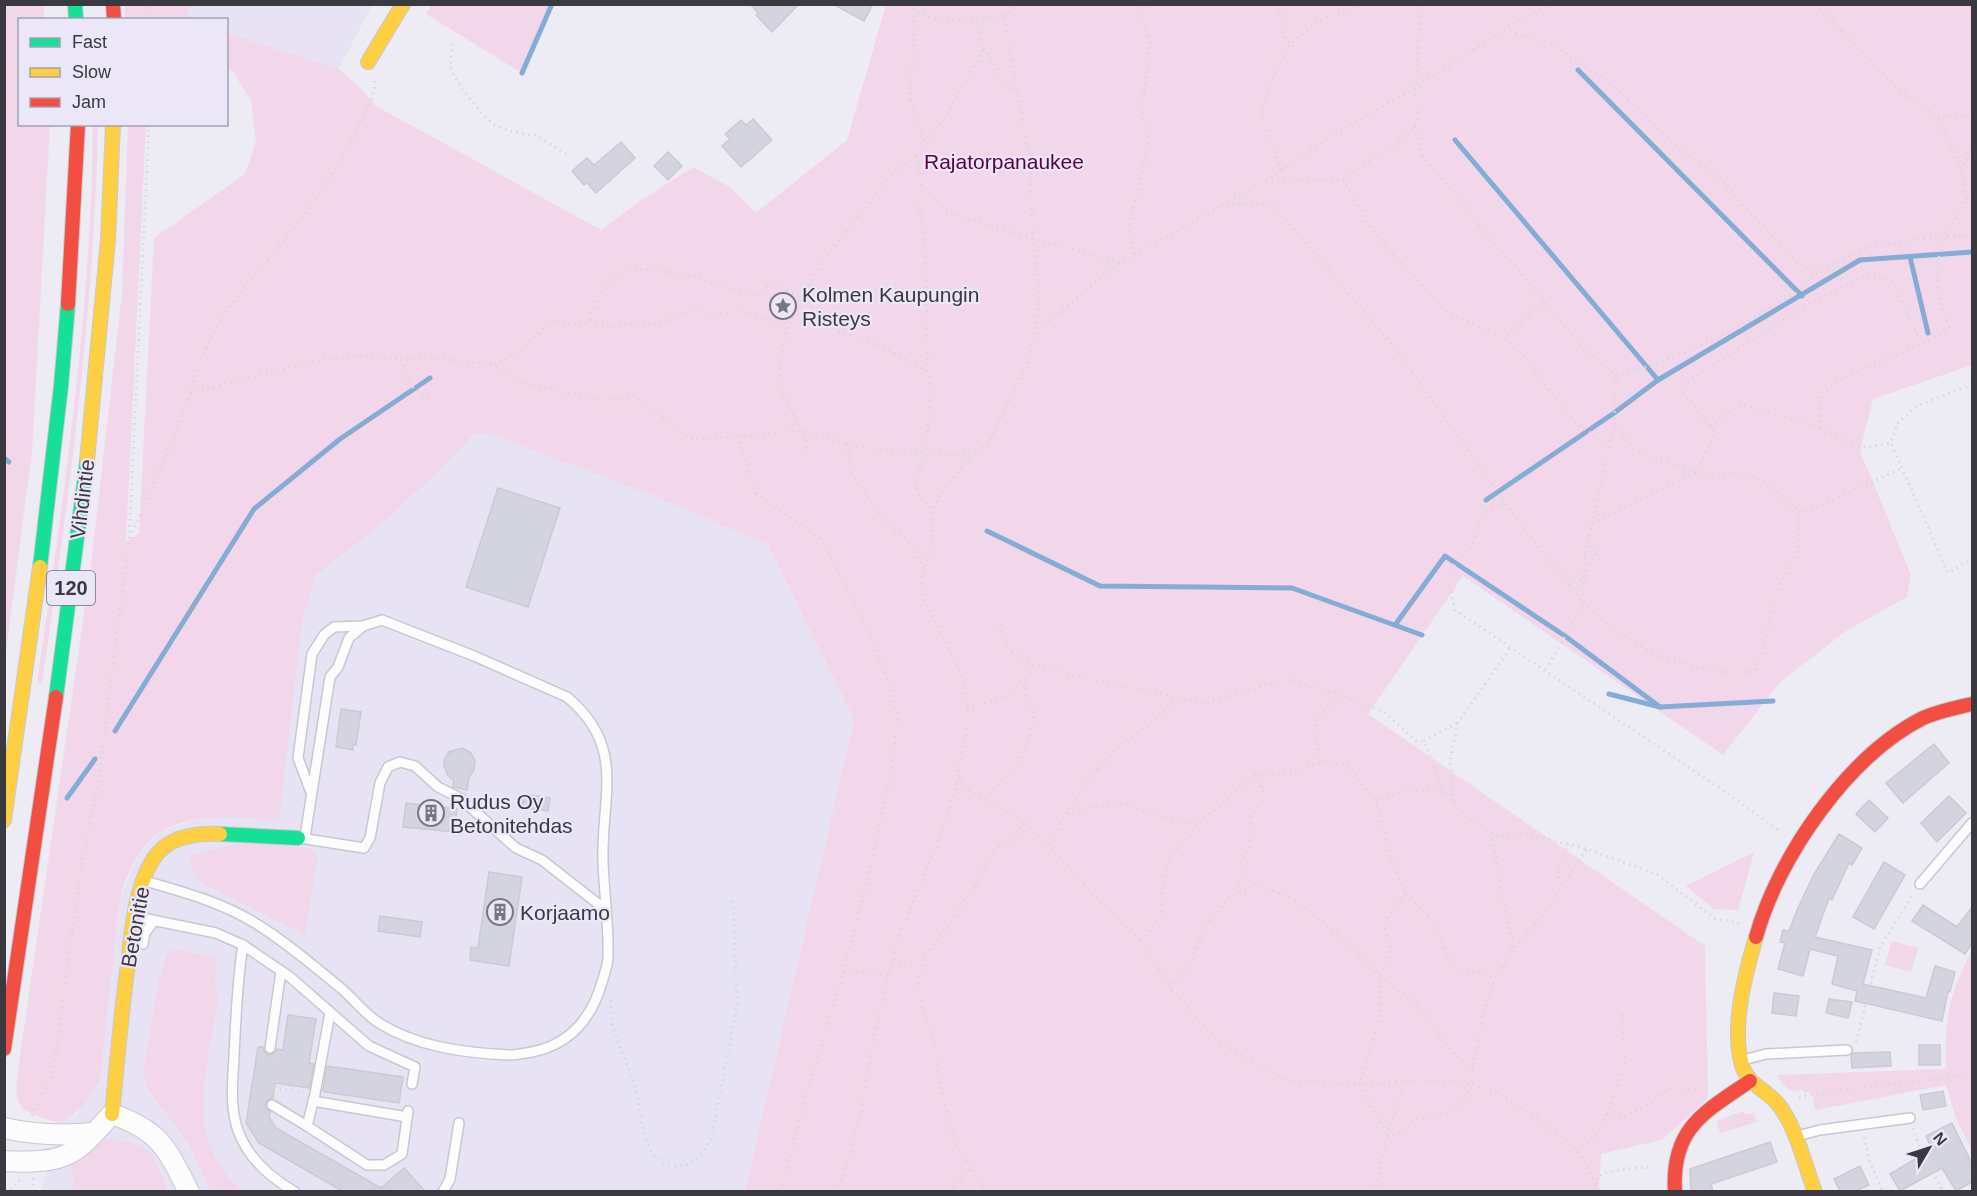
<svg xmlns="http://www.w3.org/2000/svg" width="1977" height="1196" font-family="Helvetica,sans-serif">
<style>
.built{fill:#e7e3f5}
.green{fill:#f2d6ea}
.lines{fill:none;stroke-linecap:round;stroke-linejoin:round}
.stream{stroke:#85acd5;stroke-width:5}
.building{fill:#d3d4e0;stroke:#cacad1;stroke-width:1.5}
.lane-casing{stroke:#c9c7ce;stroke-width:12}
.street-casing{stroke:#c9c7ce;stroke-width:22}
.fast-casing{stroke:#c9c7ce;stroke-width:16}
.slow-casing{stroke:#c9c7ce;stroke-width:16}
.jam-casing{stroke:#c9c7ce;stroke-width:16}
.path{stroke:#d9d8da;stroke-width:3;stroke-dasharray:1.5 4.5;stroke-linecap:butt}
.lane{stroke:#fcfcfd;stroke-width:9}
.street{stroke:#fcfcfd;stroke-width:20}
.fast{stroke:#16e098;stroke-width:14}
.slow{stroke:#ffcf43;stroke-width:14}
.jam{stroke:#f24e42;stroke-width:14}
.labels{text-anchor:middle;dominant-baseline:central;stroke-width:4.5;stroke-linejoin:round;paint-order:stroke}
.shield{fill:#ebe7f8;stroke:#6f6d76;stroke-width:1.5}
.shield-label{font-size:20px;font-weight:bold;fill:#3a393f}
.park-label{font-size:21px;fill:#580042;stroke:#ebe7f8}
.poi-label{font-size:21px;fill:#3a393f;stroke:#ebe7f8;text-anchor:start}
.street-label{font-size:21px;fill:#3a393f;stroke:#ebe7f8}
</style>
<rect width="100%" height="100%" fill="#edebf4"/>
<g class="built">
<polygon points="188,5 372,5 339,69 227,33 226,20 189,19"/>
<polygon points="474,434 493,435 649,494 768,545 854,721 745,1191 41,1192 59,1123 77,1114 88,1101 100,1080 119,902 131,870 140,853 160,832 194,820 220,817 279,820 302,622 316,575 384,522 443,467"/>
</g>
<g class="green">
<polygon points="5,4 44,5 44,19 20,20 20,124 50,125 32,452 5,659"/>
<polygon points="432,4 552,4 552,5 522,73 426,14"/>
<polygon points="125,5 188,5 189,19 125,19"/>
<path d="M886,5h1086v360l-99,34 -13,52 51,124 -4,22 -58,32 -68,52 -58,74 -260,-179 -95,138 337,232 3,152 -46,42 -61,14 -2,37h-854l109,-471 -86,-175 -119,-51 -156,-59 -19,-1 -31,33 -59,55 -68,53 -14,47 -23,199c-38,-3 -81,-10 -117,10 -23,13 -38,47 -43,72 -3,20 -4,40 -6,59 -5,40 -9,79 -13,118 -13,24 -17,30 -41,43 -49,-14 -45,-19 -39,-67l71,-491 31,-272 6,-168h18l-20,417 13,-9 15,-295 91,-64 11,-32 -5,-42 -20,-31 -4,-1v-35l112,36 22,20 15,17 225,124 36,-27 56,-36 37,20 26,26 91,-73z"/>
<path d="M93,125h5c-4,187 -29,373 -56,558h-5c27,-186 54,-371 56,-558z"/>
<polygon points="242,843 309,848 318,855 305,935 197,880 188,856"/>
<polygon points="1754,852 1738,910 1714,909 1686,886"/>
<polygon points="1892,941 1918,948 1911,972 1885,965"/>
<path d="M176,949l41,9 -2,24 3,15c-6,41 -22,105 -10,143 6,20 19,37 33,51h-30c-9,-17 -16,-37 -27,-54 -14,-22 -34,-37 -41,-63l17,-99 6,-20z"/>
<path d="M1972,951v199l-15,-29 -11,-36 -131,25 -3,-18 -6,1 -4,-3c-14,3 -18,-4 -25,-15l169,-6c-2,-46 3,-77 26,-118z"/>
<polygon points="1743,1111 1745,1115 1753,1113 1757,1122 1720,1133 1717,1121"/>
<path d="M110,1139c45,6 42,13 58,52h-96l2,-12 -4,-13 27,-23z"/>
</g>
<g class="lines">
<g class="stream">
<polyline points="1578,70 1802,296"/>
<polyline points="522,73 552,4"/>
<polyline points="1455,140 1658,380 1860,260 1972,252"/>
<polyline points="1910,257 1928,333"/>
<polyline points="4,458 9,462"/>
<polyline points="1486,500 1614,413 1658,380"/>
<polyline points="987,531 1100,586 1292,588 1422,635"/>
<polyline points="1395,625 1445,556 1565,636 1660,707"/>
<polyline points="1609,694 1660,707 1773,701"/>
<polyline points="115,731 254,509 340,439 430,378"/>
<polyline points="67,798 95,759"/>
</g>
</g>
<g class="building">
<polygon points="750,4 799,4 772,32 756,15 758,13"/>
<polygon points="833,4 873,4 864,21"/>
<polygon points="753,119 772,140 741,167 722,146 730,139 725,134 741,120 746,125"/>
<polygon points="621,142 635,158 596,193 587,183 584,185 572,171 587,158 594,165"/>
<polygon points="668,152 682,166 668,180 654,166"/>
<polygon points="498,488 560,508 528,607 466,587"/>
<polygon points="341,709 361,712 356,745 353,745 353,750 336,747"/>
<polygon points="1934,744 1949,763 1903,803 1886,783"/>
<polygon points="462,748 471,753 475,761 474,770 469,777 467,790 453,787 454,781 447,774 444,765 444,760 449,752"/>
<polygon points="524,794 550,798 548,811 522,808"/>
<polygon points="1949,796 1966,813 1937,842 1921,823"/>
<polygon points="1869,800 1888,818 1875,832 1856,814"/>
<polygon points="406,803 457,809 454,832 403,827"/>
<polygon points="1839,834 1862,848 1852,865 1849,863 1832,900 1829,898 1815,937 1872,950 1863,984 1926,998 1935,966 1955,972 1950,992 1948,991 1942,1021 1855,1001 1857,991 1832,984 1838,956 1810,949 1803,976 1778,969 1785,943 1780,942 1783,930 1789,931 1797,910 1814,874"/>
<polygon points="1884,862 1905,875 1874,929 1853,917"/>
<polygon points="489,872 522,877 509,966 470,960 471,947 478,948"/>
<polygon points="1923,905 1957,927 1972,907 1972,943 1965,954 1912,921"/>
<polygon points="380,916 422,922 420,937 378,931"/>
<polygon points="1774,993 1799,996 1796,1016 1772,1013"/>
<polygon points="1829,999 1852,1002 1848,1018 1826,1013"/>
<polygon points="288,1015 316,1019 309,1063 314,1064 309,1088 275,1083 273,1098 267,1101 265,1105 270,1112 269,1117 276,1128 381,1188 404,1168 425,1191 342,1191 259,1143 246,1123 258,1047 263,1047 264,1051 268,1055 273,1054 277,1049 283,1050"/>
<rect x="1919" y="1045" width="21" height="20"/>
<polygon points="1890,1052 1891,1066 1852,1068 1851,1056 1853,1053"/>
<polygon points="327,1066 403,1077 399,1103 325,1092 323,1090"/>
<polygon points="1943,1091 1946,1106 1923,1110 1920,1095"/>
<polygon points="1952,1123 1972,1164 1972,1182 1956,1191 1942,1168 1900,1191 1890,1174 1932,1149 1926,1136"/>
<polygon points="1770,1142 1777,1162 1711,1184 1713,1191 1691,1191 1690,1169"/>
<polygon points="1860,1166 1869,1185 1855,1191 1840,1191 1834,1179"/>
</g>
<g class="lines">
<defs>
<g id="lane">
<polyline points="310,790 298,758 312,654 324,635 334,627 363,626"/>
<polyline points="300,838 364,848 370,838 380,783 388,767 400,762 415,766 438,787 460,798 516,848 542,860 606,910"/>
<path d="M145,881c38,11 76,21 110,42 30,18 60,44 87,66 12,11 23,25 37,34 38,24 86,30 131,32 7,0 15,-2 22,-3 40,-8 61,-36 71,-73 2,-7 5,-15 5,-22 1,-32 -4,-64 -5,-96 -2,-65 24,-114 -36,-164l-93,-41 -92,-36 -19,6 -14,12 -11,29 -8,10 -25,160"/>
<polyline points="1920,884 1972,823"/>
<polyline points="137,917 216,933 243,945 290,977 369,1046 415,1067 412,1084"/>
<polyline points="143,944 145,933 154,921"/>
<path d="M243,945c-6,36 -7,73 -9,110 -1,26 -5,53 5,78 10,26 32,45 56,59"/>
<polyline points="330,1013 315,1094 307,1126 367,1165 384,1165 402,1154 408,1111"/>
<polyline points="270,1048 281,971"/>
<polyline points="1743,1060 1766,1054 1847,1050"/>
<polyline points="313,1101 407,1117"/>
<polyline points="272,1105 307,1126"/>
<polyline points="1797,1136 1820,1130 1910,1118"/>
<polyline points="443,1192 450,1179 459,1123"/>
</g>
<g id="street">
<path d="M4,1128c31,7 58,8 89,5"/>
<path d="M4,1161c19,1 45,2 62,-6 18,-7 33,-28 46,-41 49,17 55,35 77,78"/>
</g>
<g id="fast">
<polyline points="75,4 76,20"/>
<polyline points="40,567 61,386 68,304"/>
<polyline points="56,697 87,461"/>
<polyline points="220,834 298,838"/>
</g>
<g id="slow">
<polyline points="368,62 403,4"/>
<polyline points="87,461 108,240 113,124"/>
<polyline points="4,820 40,567"/>
<path d="M1756,937c-11,37 -26,94 -13,131 6,17 24,22 35,36 19,24 26,59 37,88"/>
<path d="M112,1114c5,-50 9,-100 16,-150 4,-34 7,-82 29,-110 15,-18 41,-21 63,-20"/>
</g>
<g id="jam">
<polyline points="113,4 114,20"/>
<polyline points="68,304 78,124"/>
<path d="M1756,937c22,-80 92,-181 167,-219 16,-7 32,-10 49,-14"/>
<polyline points="4,1049 56,697"/>
<path d="M1675,1192c-4,-63 28,-79 75,-111"/>
</g>
</defs>
<use href="#lane" class="lane-casing"/>
<use href="#street" class="street-casing"/>
<use href="#fast" class="fast-casing"/>
<use href="#slow" class="slow-casing"/>
<use href="#jam" class="jam-casing"/>
<g class="path">
<path d="M909,4c18,25 67,14 95,12l26,145 3,78 7,61 -11,60 -40,82 -22,18 -27,35 -7,15"/>
<polyline points="912,4 915,13 910,99 925,144"/>
<polyline points="1275,4 1283,19 1282,35 1290,44"/>
<polyline points="1816,4 1899,90 1937,116 1962,171 1967,198 1946,236 1938,260 1937,293 1949,327 1934,338 1843,378 1820,394 1819,429"/>
<polyline points="1003,16 1010,11 1014,4"/>
<polyline points="149,20 150,4"/>
<polyline points="1504,30 1551,44 1614,86 1680,149 1719,177 1750,213 1795,260 1814,273"/>
<polyline points="452,44 450,67 461,88 487,119 495,125 510,131 538,136 566,154"/>
<polyline points="984,48 998,71 1003,87 1016,89"/>
<polyline points="1937,116 1972,116"/>
<polyline points="1415,126 1423,158 1462,202 1483,232 1515,266 1581,346 1616,376 1614,425 1584,558 1583,603 1547,669"/>
<polyline points="916,155 921,185 948,212 1033,239 1121,262 1264,182 1343,179 1398,143 1415,126 1418,114 1414,90 1416,87 1504,30 1550,4"/>
<polyline points="1281,170 1265,127 1262,111 1278,65 1290,44 1318,22 1362,4"/>
<polyline points="1962,171 1972,143"/>
<polyline points="1343,179 1375,234 1445,311 1505,338"/>
<polyline points="1266,181 1323,141 1416,87 1420,18 1416,4"/>
<path d="M921,185l-2,21 6,43 3,123 3,15 -5,65 -10,27 1,14 16,17 -3,40 -9,30v14c18,37 49,83 47,125 -1,20 -11,39 -9,59l8,11 57,33 26,24 37,42 54,53 29,47 49,54 65,38 76,5 58,-5 55,4 27,10 40,26 36,29 19,32 4,11"/>
<polyline points="1967,198 1972,202"/>
<polyline points="1221,205 1271,203 1391,343 1498,492 1504,503 1583,603 1611,627 1655,655 1717,672 1754,672 1764,649 1772,606 1781,583 1799,550 1799,512"/>
<polyline points="1133,255 1129,223 1140,184 1148,140 1142,110 1150,43 1142,15 1145,4"/>
<polyline points="1543,301 1505,338 1528,361 1551,393 1577,424 1609,445"/>
<polyline points="590,320 611,327 647,323 657,326 694,308 713,316 738,311 788,325"/>
<polyline points="1035,333 1120,262"/>
<polyline points="401,359 427,357 495,365 518,381 560,392 604,400 634,396 672,425 695,440 802,430 862,448 926,452 944,456 979,450"/>
<polyline points="495,365 522,349 554,319 580,326 590,320 599,294 621,272 644,269 684,274 730,289 758,295 771,283 802,298 839,331 881,346 928,372"/>
<polyline points="1616,376 1657,364 1717,338 1798,292 1814,273 1872,246 1941,236 1972,236"/>
<polyline points="1972,384 1915,407 1897,424 1891,443 1948,573 1972,559"/>
<polyline points="190,393 323,359 358,356 401,359 410,385 430,400"/>
<polyline points="1614,425 1636,450 1696,473 1712,478 1738,471 1765,482 1799,512 1814,509 1902,468"/>
<polyline points="1710,426 1741,404 1813,426 1853,444 1868,447 1891,443"/>
<polyline points="738,436 755,493 821,539 871,636 889,685 898,718 890,777 867,882 843,973 801,1113 781,1192"/>
<polyline points="847,443 851,473 886,523 908,540 924,568"/>
<polyline points="807,454 806,442 802,430 782,394 780,361 788,325 819,266 890,176 916,155 925,144 946,116 984,48 980,32 985,17 987,17"/>
<polyline points="1504,503 1483,513 1472,548 1459,558 1447,576 1455,610 1721,789 1781,832"/>
<polyline points="1592,523 1696,473 1715,433 1679,387 1805,306 1870,274 1892,281 1921,342"/>
<path d="M130,538c15,-35 31,-69 45,-104 16,-39 24,-79 46,-114 12,-21 29,-39 45,-58 28,-33 56,-68 77,-107 10,-20 32,-53 32,-74"/>
<polyline points="1570,586 1584,578 1601,543"/>
<polyline points="999,625 1010,651 1031,664 1091,680 1165,694 1175,698 1206,703 1287,679 1343,696 1386,713 1416,741 1424,741 1444,792 1468,818 1495,836 1528,834 1587,849 1658,875 1715,919 1739,923"/>
<polyline points="967,708 1007,696 1025,679"/>
<polyline points="1424,741 1457,723"/>
<path d="M1321,762c-8,-36 -11,-45 22,-66"/>
<polyline points="985,798 1018,765 1032,729 1034,714 1027,695 1025,679 1032,671 1031,664"/>
<polyline points="1376,801 1411,789 1444,792"/>
<polyline points="1453,801 1450,761 1458,723 1511,647"/>
<polyline points="1067,814 1093,806 1122,804 1160,817 1197,825"/>
<polyline points="1491,833 1513,949"/>
<polyline points="1050,846 1066,814 1084,785 1116,749 1154,721 1175,698"/>
<polyline points="1562,883 1557,875 1568,843"/>
<polyline points="1239,893 1241,862 1250,848 1251,817 1265,796 1256,774"/>
<polyline points="1141,941 1162,914 1162,891 1170,858 1203,818 1225,803 1239,787 1256,774 1286,773 1321,762 1346,764 1376,801 1392,861 1406,894 1433,921 1452,966 1496,978"/>
<polyline points="893,960 921,969"/>
<polyline points="844,973 890,973"/>
<polyline points="1170,988 1191,963 1204,929 1226,900 1256,885 1293,899 1347,942 1380,977 1416,1003 1455,1055 1472,1068"/>
<path d="M611,1000c0,7 -1,15 1,23 5,20 16,40 22,60 8,25 6,84 43,83 19,0 26,-13 34,-27l26,-133 -4,-107"/>
<polyline points="1856,1042 1880,947 1914,893"/>
<polyline points="280,1057 275,1088 304,1092"/>
<polyline points="1799,1098 1807,1095 1972,1074"/>
<polyline points="1607,1114 1624,1117 1644,1107 1670,1088 1698,1090"/>
<polyline points="32,1116 53,1073 83,854 97,791 129,540 149,124"/>
<polyline points="1913,1128 1918,1143 1943,1192"/>
<polyline points="1387,1136 1404,1132 1413,1120 1442,1114 1462,1103 1473,1084 1472,1068 1487,1000 1496,978 1513,949 1540,919 1587,849"/>
<polyline points="1387,1136 1406,1081"/>
<polyline points="1864,1137 1870,1162 1883,1192"/>
<polyline points="1576,1149 1588,1143 1598,1134 1615,1094 1625,1065 1622,1012"/>
<polyline points="33,1178 34,1192"/>
<polyline points="4,1188 11,1189 20,1180"/>
<polyline points="837,1192 843,1176 860,1116 874,1034 897,940 942,832 959,778"/>
<polyline points="948,1192 971,1168"/>
<polyline points="986,1192 956,1145 938,1076 935,1045 922,1007 918,985 925,954 951,923 966,897 976,885 995,848 1009,844 1024,822"/>
<polyline points="1375,1192 1387,1136 1360,1085 1380,1014 1380,977 1391,949 1384,925 1394,905 1406,894"/>
<path d="M1594,1192c1,-7 1,-13 7,-17 6,-5 44,-9 52,-7"/>
</g>
<use href="#lane" class="lane"/>
<use href="#street" class="street"/>
<use href="#fast" class="fast"/>
<use href="#slow" class="slow"/>
<use href="#jam" class="jam"/>
</g>
<defs>
<symbol id="sight-ring" viewBox="-11 -11 22 22"><circle r="9.5" fill="#ebe7f8" stroke="#79777e" stroke-width="1.5"/><path d="M0-6L1.8-2.2L6-1.7L2.9 1.2L3.7 5.4L0 3.3L-3.7 5.4L-2.9 1.2L-6-1.7L-1.8-2.2Z" fill="#79777e"/></symbol>
<symbol id="building-ring" viewBox="-11 -11 22 22"><circle r="9.5" fill="#ebe7f8" stroke="#79777e" stroke-width="1.5"/><path d="M-4-6H4V6H1V3H-1V6H-4ZM-2.5-4.3h1.7v1.8h-1.7ZM.8-4.3h1.7v1.8H.8ZM-2.5-1h1.7V.8h-1.7ZM.8-1h1.7V.8H.8Z" fill="#79777e"/></symbol>
</defs>
<g fill-rule="evenodd">
<use href="#sight-ring" x="768" y="291" width="30" height="30"/>
<use href="#building-ring" x="416" y="798" width="30" height="30"/>
<use href="#building-ring" x="485" y="897" width="30" height="30"/>
</g>
<g class="labels">
<rect class="shield" x="47" y="571" width="48" height="34" rx="4.5"/>
<g class="shield-label">
<text x="71" y="588">120</text>
</g>
<g class="park-label">
<text x="1004" y="161">Rajatorpanaukee</text>
</g>
<g class="poi-label">
<text x="802" y="294">Kolmen Kaupungin<tspan x="802" dy="24">Risteys</tspan></text>
<text x="450" y="801">Rudus Oy<tspan x="450" dy="24">Betonitehdas</tspan></text>
<text x="520" y="912">Korjaamo</text>
</g>
<g class="street-label">
<text transform="translate(82 499) rotate(-83)">Vihdintie</text>
<text transform="translate(135 927) rotate(-80)">Betonitie</text>
</g>
</g>
<rect width="1977" height="1196" fill="none" stroke="#3a393f" stroke-width="12"/>
<rect x="18" y="18" width="210" height="108" fill="#ebe7f8" stroke="#a4a1ae" stroke-width="1.5"/>
<rect x="30" y="38" width="30" height="9" fill="#16e098" stroke="#a4a1ae" stroke-width="1.5"/>
<text x="72" y="48" font-size="18" fill="#3a393f">Fast</text>
<rect x="30" y="68" width="30" height="9" fill="#ffcf43" stroke="#a4a1ae" stroke-width="1.5"/>
<text x="72" y="78" font-size="18" fill="#3a393f">Slow</text>
<rect x="30" y="98" width="30" height="9" fill="#f24e42" stroke="#a4a1ae" stroke-width="1.5"/>
<text x="72" y="108" font-size="18" fill="#3a393f">Jam</text>
<g transform="translate(1929 1148) rotate(51)" stroke="#ebe7f8" stroke-width="4.5" paint-order="stroke">
<path d="M0-4.5L10 22L0 15L-10 22Z" fill="#3a393f"/>
<text y="-9" font-size="16" font-weight="bold" text-anchor="middle" fill="#3a393f">N</text>
</g>
</svg>
